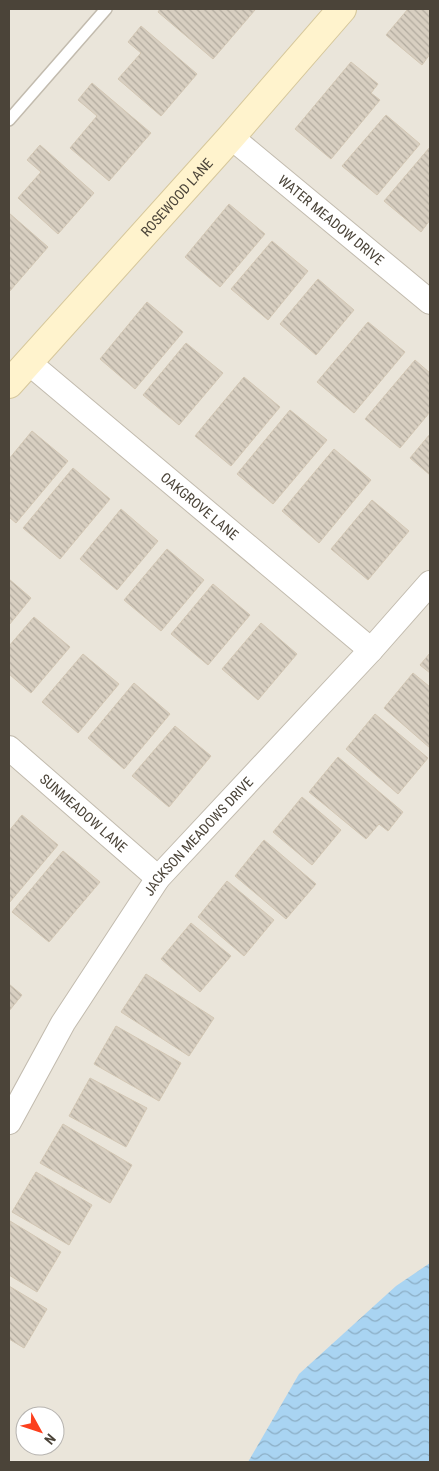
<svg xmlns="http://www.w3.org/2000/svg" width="439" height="1471" font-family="'Roboto Condensed',sans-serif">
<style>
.residential{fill:#eae5da;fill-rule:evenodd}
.water{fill:url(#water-waves)}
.building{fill:url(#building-back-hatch);stroke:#d3c7b4}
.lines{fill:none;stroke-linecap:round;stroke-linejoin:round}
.lane-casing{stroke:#c2bbae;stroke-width:14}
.street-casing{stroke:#c2bbae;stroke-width:26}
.secondary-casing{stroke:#d6c79b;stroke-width:30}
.lane{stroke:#fff;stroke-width:11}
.street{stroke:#fff;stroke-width:24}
.secondary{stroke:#fff3cd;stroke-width:28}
.labels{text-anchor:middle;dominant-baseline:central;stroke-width:4.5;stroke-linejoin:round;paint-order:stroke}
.street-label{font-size:14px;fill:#4b4439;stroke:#fff}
</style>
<defs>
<pattern id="water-waves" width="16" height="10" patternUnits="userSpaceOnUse" patternTransform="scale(1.25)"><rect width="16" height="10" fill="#a9d4f2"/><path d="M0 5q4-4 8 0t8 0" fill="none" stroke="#8caec5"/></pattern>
<pattern id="building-back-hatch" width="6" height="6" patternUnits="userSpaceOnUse" patternTransform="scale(1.25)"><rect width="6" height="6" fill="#d8cfc1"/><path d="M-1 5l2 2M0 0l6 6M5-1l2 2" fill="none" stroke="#b1aa9e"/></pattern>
</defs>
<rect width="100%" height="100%" fill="#f6f3ec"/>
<path class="residential" d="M9,9h421v1453h-421zM25,1416h30v30h-30z"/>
<polygon class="water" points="430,1263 430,1462 248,1462 299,1374 396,1286"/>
<g class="building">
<polygon points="160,9 253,9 255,10 213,59 158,12"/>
<polygon points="408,9 430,9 430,54 422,65 386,35"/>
<polygon points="141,26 197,74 161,116 118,79 141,53 128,42"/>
<polygon points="351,62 378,84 371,93 380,100 331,159 295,129"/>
<polygon points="92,83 151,133 109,181 70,148 97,116 78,100"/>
<polygon points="386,115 420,144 377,195 342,166"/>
<polygon points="40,145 94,193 58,234 18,198 41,172 27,160"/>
<polygon points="430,147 430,220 421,232 384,201"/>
<polygon points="229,204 265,234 220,287 185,257"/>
<polygon points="9,213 48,247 9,292"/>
<polygon points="272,241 308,271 268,320 231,289"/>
<polygon points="318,279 354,310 316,355 280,324"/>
<polygon points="147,302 183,332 135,389 100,359"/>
<polygon points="368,322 405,352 354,413 317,382"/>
<polygon points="186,343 223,373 179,425 143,395"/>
<polygon points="415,360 430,373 430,412 400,448 365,419"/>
<polygon points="244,377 280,407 231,466 195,436"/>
<polygon points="290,410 327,440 273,504 237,474"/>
<polygon points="32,431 68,461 16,523 9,517 9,459"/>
<polygon points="430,434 430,475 410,458"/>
<polygon points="334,449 371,480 319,543 282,511"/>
<polygon points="73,468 110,499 60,559 23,528"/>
<polygon points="372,500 409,531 368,580 331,549"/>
<polygon points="121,509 158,541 117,590 80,559"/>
<polygon points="167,549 204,580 161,631 124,600"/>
<polygon points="9,579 31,598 9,625"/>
<polygon points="213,584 250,615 208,665 171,634"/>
<polygon points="34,617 70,647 31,693 9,674 9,646"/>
<polygon points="261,623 297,654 258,700 222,669"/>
<polygon points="430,653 430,673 420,665"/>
<polygon points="83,654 119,684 78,733 42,702"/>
<polygon points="413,673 430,687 430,748 384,708"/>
<polygon points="134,683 170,714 124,769 88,738"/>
<polygon points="375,714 428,758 398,794 346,749"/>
<polygon points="175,726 211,756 169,807 132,776"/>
<polygon points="338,757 403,812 388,831 379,824 366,839 309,792"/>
<polygon points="302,797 341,830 312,865 273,832"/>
<polygon points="22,815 58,845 9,903 9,831"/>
<polygon points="264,840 316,884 286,919 235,876"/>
<polygon points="63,851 100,882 49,942 12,912"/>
<polygon points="227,881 274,920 244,956 198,917"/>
<polygon points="191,923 231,956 200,992 161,959"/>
<polygon points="146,974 214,1018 189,1056 121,1012"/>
<polygon points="9,984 22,995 9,1011"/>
<polygon points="116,1026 181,1063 159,1101 94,1064"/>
<polygon points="90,1078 147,1108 126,1147 69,1116"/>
<polygon points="63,1124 132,1165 110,1203 40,1163"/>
<polygon points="36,1172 92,1205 69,1245 12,1212"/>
<polygon points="10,1221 61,1252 37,1292 9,1275"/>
<polygon points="9,1286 47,1309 24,1348 9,1339"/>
</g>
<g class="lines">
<defs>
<polyline id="lane" points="9,120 106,9"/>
<g id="street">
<path id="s1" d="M231,137l199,165"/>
<path id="s2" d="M28,362l343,288"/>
<path id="s3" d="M9,748l149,130"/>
<path id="s4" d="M9,1122l54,-99 95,-145 213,-228 59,-67"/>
</g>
<g id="secondary">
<path id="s5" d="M9,384l222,-247 111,-128"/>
</g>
</defs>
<use href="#lane" class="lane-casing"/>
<use href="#street" class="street-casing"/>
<use href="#secondary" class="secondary-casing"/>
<use href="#lane" class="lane"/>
<use href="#street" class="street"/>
<use href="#secondary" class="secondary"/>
</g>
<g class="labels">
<g class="street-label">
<text stroke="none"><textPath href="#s5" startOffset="251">ROSEWOOD LANE</textPath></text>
<text stroke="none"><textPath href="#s1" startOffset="130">WATER MEADOW DRIVE</textPath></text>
<text stroke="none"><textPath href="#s2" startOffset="224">OAKGROVE LANE</textPath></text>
<text stroke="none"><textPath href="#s3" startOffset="99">SUNMEADOW LANE</textPath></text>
<text stroke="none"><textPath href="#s4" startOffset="344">JACKSON MEADOWS DRIVE</textPath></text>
</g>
</g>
<rect width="439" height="1471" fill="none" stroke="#4b4439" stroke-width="20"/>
<g transform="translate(40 1431) rotate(130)"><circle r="24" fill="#ffffff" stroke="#b7b4b0"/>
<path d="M0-4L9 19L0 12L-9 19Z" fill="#fc3f1d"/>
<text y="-8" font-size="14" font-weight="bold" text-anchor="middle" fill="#4b4439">N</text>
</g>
</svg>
